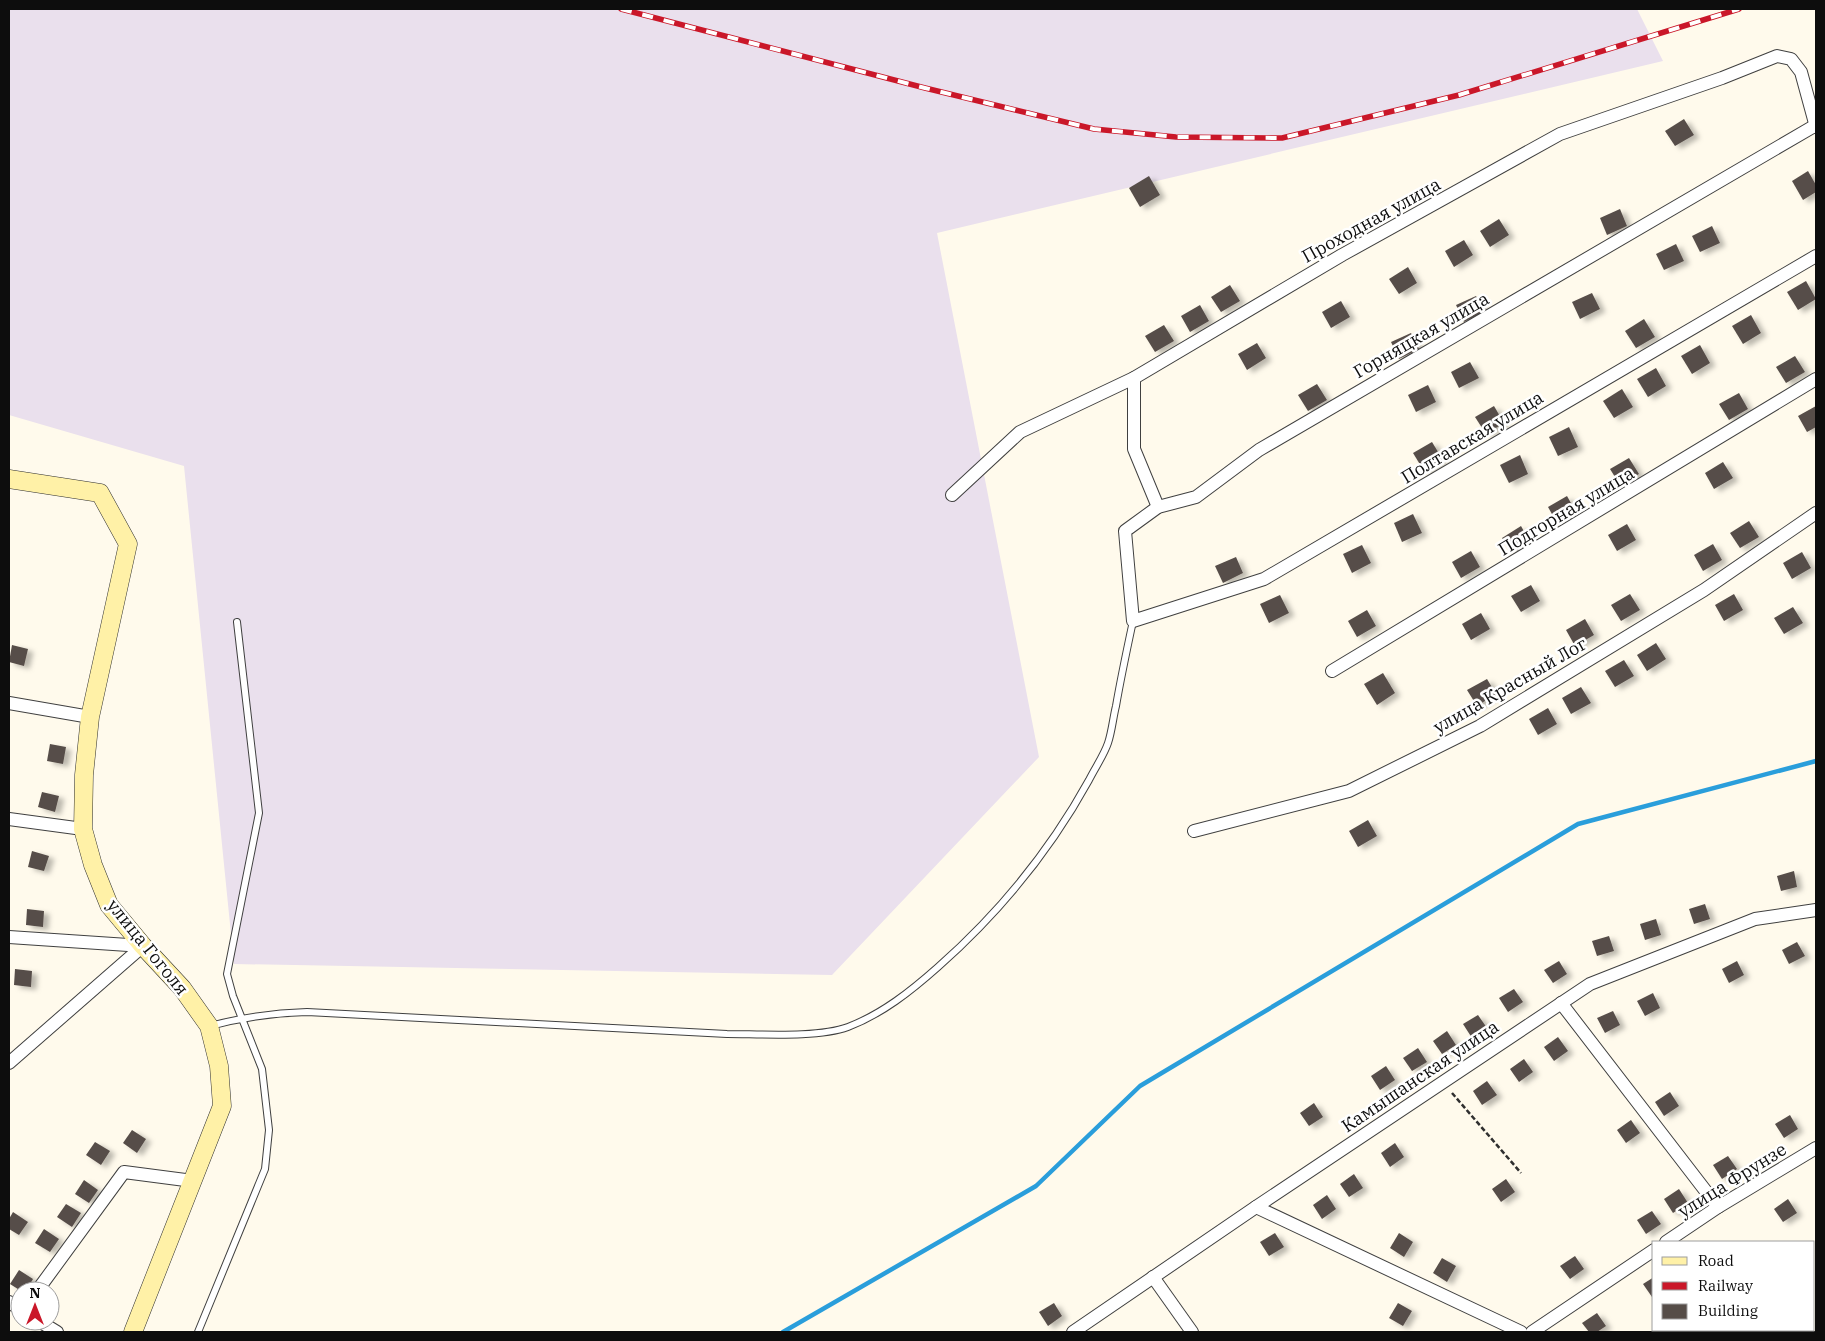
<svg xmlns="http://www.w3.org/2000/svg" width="1825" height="1341" font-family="'IBM Plex Serif',serif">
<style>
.industrial{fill:#eae0ed}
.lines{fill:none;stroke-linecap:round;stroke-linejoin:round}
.stream{stroke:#2a9edb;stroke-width:4.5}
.building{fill:#564d48;filter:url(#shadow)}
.lane-casing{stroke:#404040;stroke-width:8}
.street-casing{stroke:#404040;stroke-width:14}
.secondary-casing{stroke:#2f2f2f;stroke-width:19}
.path{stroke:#2f2f2f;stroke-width:2.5;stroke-dasharray:5 2.5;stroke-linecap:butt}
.lane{stroke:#fff;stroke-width:6}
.street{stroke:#fff;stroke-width:12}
.secondary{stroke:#fff1a7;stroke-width:18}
.rail-casing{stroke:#ca1729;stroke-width:5.5}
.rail{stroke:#fff;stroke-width:4;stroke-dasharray:11;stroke-linecap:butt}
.labels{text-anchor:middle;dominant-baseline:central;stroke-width:5;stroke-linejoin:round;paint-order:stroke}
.street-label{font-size:18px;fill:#0d0d0d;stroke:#fff}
</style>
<defs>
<filter id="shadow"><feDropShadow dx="5.5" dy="3" stdDeviation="2.5" flood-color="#0004"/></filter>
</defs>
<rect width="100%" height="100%" fill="#fffaec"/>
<polygon class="industrial" points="9,9 1637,9 1663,61 937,233 1039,757 832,975 234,964 184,466 9,415"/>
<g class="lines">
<polyline class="stream" points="783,1332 1036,1186 1140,1086 1578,824 1816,761"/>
</g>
<g class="building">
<polygon points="1684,119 1694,135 1675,146 1665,131"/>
<polygon points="1808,171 1816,185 1816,192 1803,200 1792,181"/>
<polygon points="1149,176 1160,195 1140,207 1129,188"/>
<polygon points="1620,209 1627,226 1607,235 1600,218"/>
<polygon points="1499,219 1509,235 1490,247 1480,231"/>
<polygon points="1712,226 1720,243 1700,252 1692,236"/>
<polygon points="1464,240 1473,255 1454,267 1445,251"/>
<polygon points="1676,244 1684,261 1664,270 1656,254"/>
<polygon points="1408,267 1417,283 1399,294 1389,279"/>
<polygon points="1806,281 1816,299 1798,310 1787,292"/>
<polygon points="1230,285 1240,301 1221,312 1211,297"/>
<polygon points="1592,293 1600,309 1580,319 1572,302"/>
<polygon points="1476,296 1484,312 1464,322 1456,305"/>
<polygon points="1341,301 1350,317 1331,328 1322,312"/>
<polygon points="1200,305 1209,321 1190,332 1181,316"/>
<polygon points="1751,315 1761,333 1743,344 1732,326"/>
<polygon points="1644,319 1655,337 1636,348 1625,331"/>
<polygon points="1164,325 1174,341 1155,352 1145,336"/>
<polygon points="1411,333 1419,349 1399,359 1391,342"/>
<polygon points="1257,343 1266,358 1247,370 1238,354"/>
<polygon points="1700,345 1710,363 1692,374 1681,356"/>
<polygon points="1795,356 1805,372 1786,383 1776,367"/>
<polygon points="1470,362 1479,378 1459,388 1451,372"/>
<polygon points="1656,368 1666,386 1648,397 1637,379"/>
<polygon points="1317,384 1327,400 1308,411 1298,395"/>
<polygon points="1428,385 1436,402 1416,412 1408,395"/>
<polygon points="1622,389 1633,407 1614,418 1603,401"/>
<polygon points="1739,393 1748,409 1729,420 1719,404"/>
<polygon points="1494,406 1504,423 1486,434 1475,417"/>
<polygon points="1816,406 1816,427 1807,432 1798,416"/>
<polygon points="1569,427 1578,447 1558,456 1549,437"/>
<polygon points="1432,442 1443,460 1424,471 1413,453"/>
<polygon points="1520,455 1528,474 1509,483 1500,465"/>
<polygon points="1629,458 1639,474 1620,485 1610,469"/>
<polygon points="1723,462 1733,478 1714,489 1705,473"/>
<polygon points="1567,496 1576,512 1557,523 1548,507"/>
<polygon points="1413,514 1422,533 1402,542 1394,523"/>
<polygon points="1749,521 1759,537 1740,548 1730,533"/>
<polygon points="1627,524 1636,540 1617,551 1608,535"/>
<polygon points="1521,526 1530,542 1511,553 1502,538"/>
<polygon points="1713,544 1722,560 1703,571 1694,555"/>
<polygon points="1362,545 1371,563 1352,573 1343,554"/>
<polygon points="1471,551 1480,567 1461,578 1452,562"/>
<polygon points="1802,552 1811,568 1792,579 1783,563"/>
<polygon points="1236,557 1243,573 1223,583 1215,566"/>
<polygon points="1531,585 1540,601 1521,612 1511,596"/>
<polygon points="1630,594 1640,610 1621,621 1611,605"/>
<polygon points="1734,594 1743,610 1724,621 1715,605"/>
<polygon points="1280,595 1289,613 1269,623 1260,604"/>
<polygon points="1793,607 1803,623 1784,634 1774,618"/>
<polygon points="1367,610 1376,626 1357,637 1348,621"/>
<polygon points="1481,613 1490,629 1471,640 1462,624"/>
<polygon points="1585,619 1594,635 1575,646 1566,630"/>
<polygon points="1656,643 1666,659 1647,671 1637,655"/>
<polygon points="12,645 28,649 24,666 9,662"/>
<polygon points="1624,660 1634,676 1615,687 1605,671"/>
<polygon points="1383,673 1395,693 1377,705 1364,684"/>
<polygon points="1487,679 1496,694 1477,706 1467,690"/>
<polygon points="1581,687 1591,703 1571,714 1562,698"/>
<polygon points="1548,708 1557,724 1538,735 1529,719"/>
<polygon points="50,744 66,747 63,764 47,761"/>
<polygon points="42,792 59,796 55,812 38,807"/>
<polygon points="1368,820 1377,836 1358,847 1349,831"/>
<polygon points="32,851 49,856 44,871 28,867"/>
<polygon points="1794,871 1797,887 1781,891 1777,876"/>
<polygon points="1705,904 1710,919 1694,924 1689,909"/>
<polygon points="27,909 44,911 43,927 26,925"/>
<polygon points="1656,919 1661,935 1645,940 1640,924"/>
<polygon points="1609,936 1614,951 1597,956 1592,941"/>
<polygon points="1797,942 1805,956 1789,964 1782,950"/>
<polygon points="1559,961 1567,974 1553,983 1544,970"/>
<polygon points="1737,961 1744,975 1729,983 1722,969"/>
<polygon points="15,969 32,971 31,987 14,985"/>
<polygon points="1514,989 1523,1002 1508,1012 1499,998"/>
<polygon points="1653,993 1660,1008 1645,1016 1637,1001"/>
<polygon points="1613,1011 1620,1025 1605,1033 1597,1018"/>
<polygon points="1478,1015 1487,1028 1472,1038 1463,1024"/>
<polygon points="1447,1031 1456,1045 1442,1054 1433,1041"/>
<polygon points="1558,1037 1568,1051 1554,1061 1544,1047"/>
<polygon points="1418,1048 1427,1062 1412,1071 1403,1058"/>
<polygon points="1524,1059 1533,1072 1519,1082 1510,1069"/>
<polygon points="1386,1066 1395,1080 1380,1090 1371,1076"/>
<polygon points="1487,1081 1497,1095 1482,1105 1473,1091"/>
<polygon points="1670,1092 1679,1106 1664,1116 1655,1102"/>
<polygon points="1314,1103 1323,1117 1309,1126 1300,1113"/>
<polygon points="1790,1115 1798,1129 1784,1138 1775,1124"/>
<polygon points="1631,1120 1640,1133 1626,1143 1617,1130"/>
<polygon points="132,1130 146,1139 137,1153 123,1143"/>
<polygon points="95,1142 110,1151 101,1165 86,1155"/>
<polygon points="1395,1143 1404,1157 1390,1167 1381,1153"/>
<polygon points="1728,1156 1737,1169 1722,1179 1713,1165"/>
<polygon points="1354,1174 1363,1188 1349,1197 1340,1184"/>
<polygon points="1506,1179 1515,1192 1501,1202 1492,1189"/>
<polygon points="84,1180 98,1190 89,1203 75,1194"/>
<polygon points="1679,1189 1688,1203 1673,1213 1664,1199"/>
<polygon points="1327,1195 1336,1209 1322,1219 1313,1205"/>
<polygon points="1788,1199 1797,1213 1783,1222 1774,1209"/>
<polygon points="66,1204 81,1213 72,1227 57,1217"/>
<polygon points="1652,1211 1661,1224 1646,1234 1637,1220"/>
<polygon points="13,1212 28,1222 19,1235 9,1229 9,1219"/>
<polygon points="44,1229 59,1239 50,1252 35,1243"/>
<polygon points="1275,1233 1284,1247 1269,1256 1260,1242"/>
<polygon points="1399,1233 1413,1242 1404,1257 1390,1248"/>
<polygon points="1575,1256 1584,1269 1570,1279 1560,1266"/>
<polygon points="1442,1258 1456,1266 1447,1282 1433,1273"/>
<polygon points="19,1270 33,1279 26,1291 21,1291 10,1284"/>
<polygon points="1654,1277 1654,1297 1652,1297 1643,1284"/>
<polygon points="1054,1303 1062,1316 1048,1326 1039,1312"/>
<polygon points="1398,1303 1412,1311 1403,1326 1389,1318"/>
<polygon points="1597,1313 1606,1326 1597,1332 1589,1332 1582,1323"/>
</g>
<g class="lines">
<defs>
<g id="lane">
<path d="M210,1026c34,-9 61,-13 97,-14l420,22c34,0 91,4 121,-7 34,-13 63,-36 90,-60 61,-54 112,-116 151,-187 6,-12 15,-25 19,-37 4,-12 5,-25 8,-37 5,-29 11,-57 17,-85"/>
<polyline points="198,1332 265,1169 269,1130 262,1069 233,996 227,974 259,813 237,622"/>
</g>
<g id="street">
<polyline points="1816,125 1259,450 1196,497 1158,507 1125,531 1133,621 1264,579 1816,256"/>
<polyline points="1134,378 1134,449 1158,507"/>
<polyline points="952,495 1020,432 1134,378 1342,255 1560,134 1722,78 1777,56 1791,59 1801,72 1816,127"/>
<polyline points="1332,671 1816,379"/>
<polyline points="9,703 90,717"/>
<polyline points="9,819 83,829"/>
<polyline points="1194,831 1349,791 1480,726 1704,590 1816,513"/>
<polyline points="9,937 143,946"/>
<polyline points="1561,1003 1718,1207"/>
<polyline points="9,1063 143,946"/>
<polyline points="1256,1207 1521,1332"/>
<polyline points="1666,1242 1718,1207 1816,1148"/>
<polyline points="1153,1277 1192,1332"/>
<polyline points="37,1291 124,1172 193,1181"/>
<polyline points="9,1302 20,1309"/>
<polyline points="39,1321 57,1332"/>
<polyline points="1073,1332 1256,1207 1590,984 1755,919 1816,910"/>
<polyline points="1532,1332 1654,1250"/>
</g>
<polyline id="secondary" points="9,479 100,493 128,544 90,717 84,775 83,829 93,865 109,905 143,946 182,988 209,1026 219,1066 222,1106 133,1332"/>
</defs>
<use href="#lane" class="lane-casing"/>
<use href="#street" class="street-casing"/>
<use href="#secondary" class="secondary-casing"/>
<polyline class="path" points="1452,1093 1521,1173"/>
<use href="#lane" class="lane"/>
<use href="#street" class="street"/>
<use href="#secondary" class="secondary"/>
<defs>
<polyline id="rail" points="621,9 925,88 1094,129 1176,137 1282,138 1459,95 1739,9"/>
</defs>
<use href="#rail" class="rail-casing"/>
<use href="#rail" class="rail"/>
</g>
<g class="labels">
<g class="street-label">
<text transform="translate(1371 220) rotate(-29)">Проходная улица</text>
<text transform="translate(1421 335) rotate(-30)">Горняцкая улица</text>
<text transform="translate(1472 437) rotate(-31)">Полтавская улица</text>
<text transform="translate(1566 511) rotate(-31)">Подгорная улица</text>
<text transform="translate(1510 685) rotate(-30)">улица Красный Лог</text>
<text transform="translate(148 947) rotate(51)">улица Гоголя</text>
<text transform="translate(1420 1076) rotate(-34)">Камышанская улица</text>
<text transform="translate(1732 1180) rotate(-32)">улица Фрунзе</text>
</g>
</g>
<rect width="1825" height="1341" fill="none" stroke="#0d0d0d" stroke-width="20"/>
<rect x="1652" y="1241" width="162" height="90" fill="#ffffff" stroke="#9e9e9e"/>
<rect x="1662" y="1257" width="25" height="8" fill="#fff1a7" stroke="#9e9e9e"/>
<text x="1698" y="1266" font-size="15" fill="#0d0d0d">Road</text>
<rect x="1662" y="1282" width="25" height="8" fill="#ca1729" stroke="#9e9e9e"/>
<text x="1698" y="1291" font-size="15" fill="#0d0d0d">Railway</text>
<rect x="1662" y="1304" width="25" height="15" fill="#564d48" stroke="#9e9e9e"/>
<text x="1698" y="1316" font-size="15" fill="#0d0d0d">Building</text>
<g transform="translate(35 1306)"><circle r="24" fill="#ffffff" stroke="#9e9e9e"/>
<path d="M0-4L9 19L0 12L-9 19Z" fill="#ca1729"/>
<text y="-8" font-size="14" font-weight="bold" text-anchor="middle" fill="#0d0d0d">N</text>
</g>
</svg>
